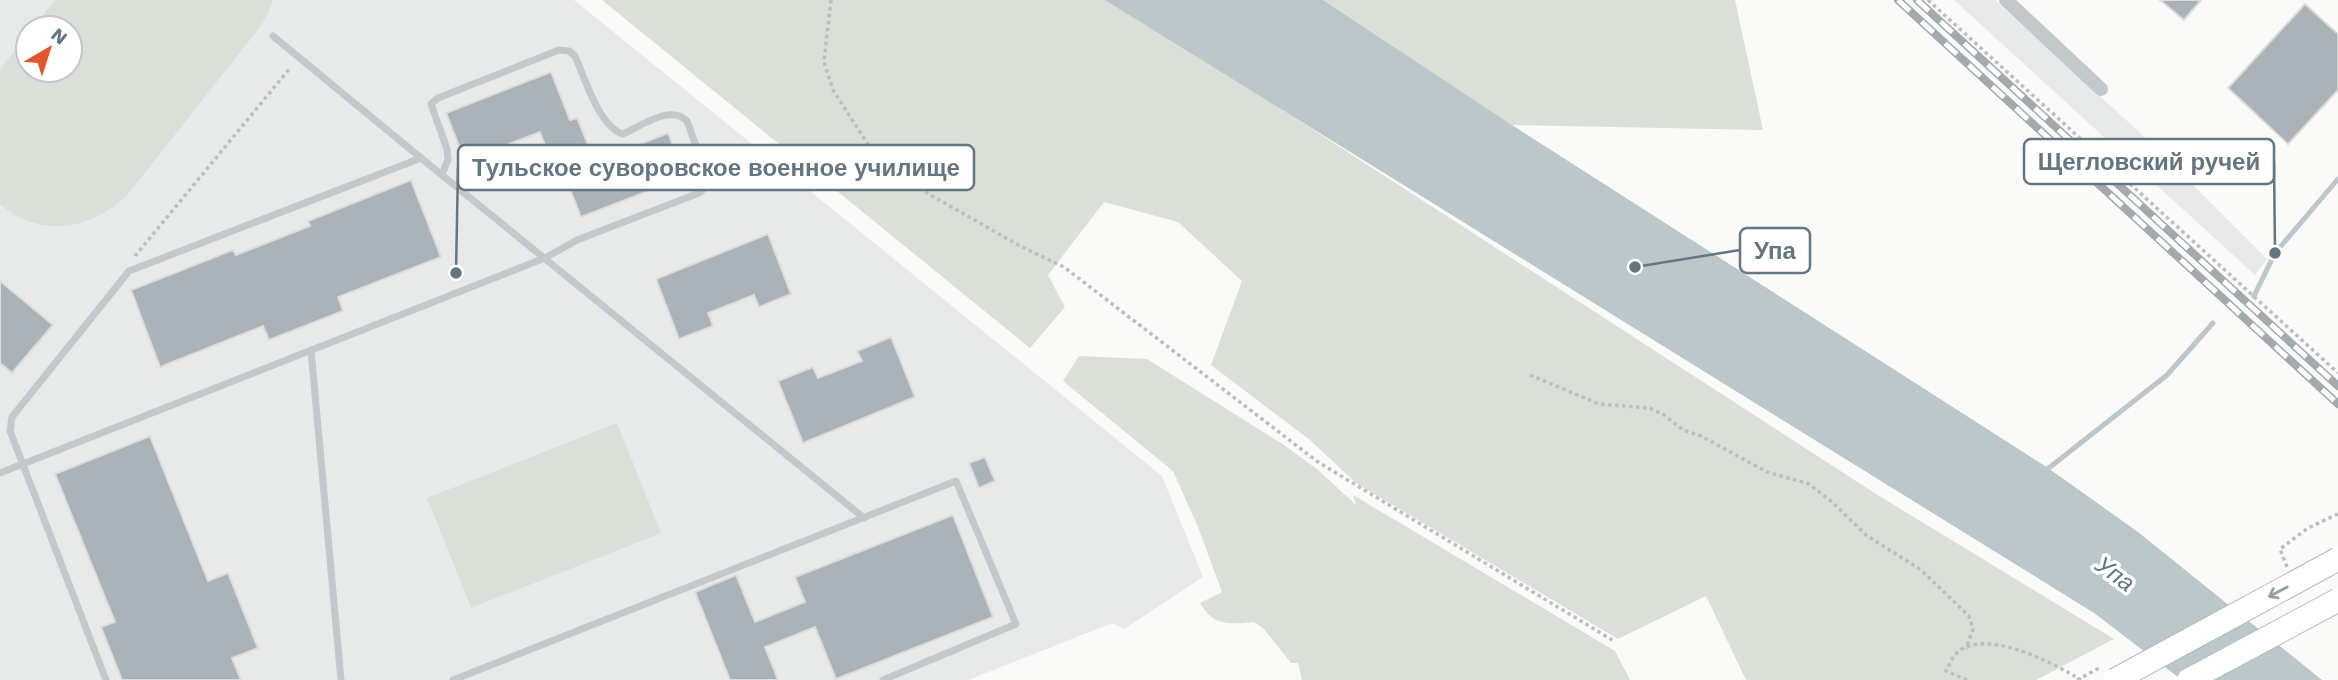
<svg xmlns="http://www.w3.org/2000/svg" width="2338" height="680" font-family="'Work Sans',sans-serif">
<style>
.built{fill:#e8e9e9;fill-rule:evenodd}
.green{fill:#dadfd7}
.water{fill:#bbc7cb}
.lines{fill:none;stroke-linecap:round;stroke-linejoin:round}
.stream{stroke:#bbc7cb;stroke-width:5}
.building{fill:#aab3b9;stroke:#dcdcda;stroke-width:2}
.path{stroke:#bbbfc2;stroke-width:3.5;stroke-dasharray:3.5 3.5;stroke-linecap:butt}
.service{stroke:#c3c8cc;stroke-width:7}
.minor{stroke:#c3c8cc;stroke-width:14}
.rail-casing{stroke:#a2aab0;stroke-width:8}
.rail{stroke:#fff;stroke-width:5;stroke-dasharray:16;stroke-linecap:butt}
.primary-bridge-casing{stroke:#b5babe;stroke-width:25;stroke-linecap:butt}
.path-bridge{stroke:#bbbfc2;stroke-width:3.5;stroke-dasharray:3.5 3.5;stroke-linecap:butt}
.primary-bridge{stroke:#fff;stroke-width:23}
.oneway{stroke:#939fa8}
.labels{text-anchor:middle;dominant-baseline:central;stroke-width:7;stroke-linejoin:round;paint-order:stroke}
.water-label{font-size:24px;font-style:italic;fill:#60757c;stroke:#fff}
.leader{fill:none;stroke:#657683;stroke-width:2.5}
.callout-dot{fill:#657683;stroke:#fff;stroke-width:2.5}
.callout{fill:#fff;stroke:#657683;stroke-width:2.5}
.callout-label{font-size:24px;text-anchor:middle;font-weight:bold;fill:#657683}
</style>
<rect width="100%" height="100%" fill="#fafaf8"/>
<g class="built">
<path d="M0,0h574l588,476 41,101 -79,52 -12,-6 -144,57h-968zM28,28h42v42h-42z"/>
<polygon points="1954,0 1995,0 2149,141 2267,259 2255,275"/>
</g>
<g class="green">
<path d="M55,0h218l-7,18 -9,13 -129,163c-35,36 -89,45 -128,10v-135l28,-35v36h42v-42h-37z"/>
<polygon points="602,0 1113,0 1876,494 2114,639 2036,680 1746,680 1706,596 1618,639 1356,483 1310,440 1211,365 1242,281 1178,222 1104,202 1048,275 1065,307 1030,348"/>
<polygon points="1323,0 1735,0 1763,130 1512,125"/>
<path d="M1079,356l68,3 137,86 33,24 39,36 -3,-10 262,156 15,29h-328l-4,-17h-7l-27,-34 -10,-7c-25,2 -40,5 -54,-19l22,-11 -24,-65 -25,-56 -110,-90z"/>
<polygon points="617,423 661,533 471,608 427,498"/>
</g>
<polygon class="water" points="1105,0 1323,0 1512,125 2048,468 2138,532 2322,680 2182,680 2094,613"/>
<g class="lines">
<g class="stream">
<polyline points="2254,296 2275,253 2338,179"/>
<polyline points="2045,471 2167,375 2213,323"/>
</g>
</g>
<g class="building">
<polygon points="2160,0 2201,0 2184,20"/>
<polygon points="2305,4 2338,34 2338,90 2288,144 2228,88"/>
<polygon points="551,72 570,120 577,118 595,162 668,133 685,177 581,217 564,174 557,177 540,132 465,161 446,113"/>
<polygon points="411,180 441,257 338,297 343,311 269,340 263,326 160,367 131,290 233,250 236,255 310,226 308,221"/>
<polygon points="768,234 791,294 759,307 754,295 708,313 713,326 679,339 656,279"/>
<polygon points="0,281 53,325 12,373 0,363"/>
<polygon points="891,337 915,397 803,443 778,381 813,367 818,378 862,361 857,351"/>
<polygon points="150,436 208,581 228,573 258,648 232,658 241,680 122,680 101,627 115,622 55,474"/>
<polygon points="985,457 995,481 979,488 969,463"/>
<polygon points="953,515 993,617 836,679 815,627 765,647 778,680 730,680 695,592 736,575 755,622 805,602 795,577"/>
</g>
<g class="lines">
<g class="path">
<polyline points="831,0 824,62 833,90 869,146 913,185 1020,246 1064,267 1318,462 1614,641"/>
<polyline points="1928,0 2338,373"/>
<polyline points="135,256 291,67"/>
<polyline points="1530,375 1599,404 1650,408 1664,415 1683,430 1701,436 1767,472 1809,484 1832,502 1866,535 1921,570 1969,616 1973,629 1966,649"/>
<polyline points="2287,567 2280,549 2308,528 2338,514"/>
<path d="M1967,680l-21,-9c3,-4 5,-11 8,-15 26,-32 100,7 127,24"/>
</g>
<g class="service">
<polyline points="273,36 421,158"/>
<polyline points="311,350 341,680"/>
<path d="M0,473l545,-215 32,-18 122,-47 8,-7 1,-7 -21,-58c-16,-17 -46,5 -64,13 -24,-7 -38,-56 -48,-78l-6,-5 -10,-1 -121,48 -7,6 16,45 1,11 -6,14"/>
<polyline points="106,680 10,431 12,417 129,271 421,158 864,518"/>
<polyline points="453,680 956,481 1016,624 883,680"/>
</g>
<polyline class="minor" points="2006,0 2101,89"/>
<defs>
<g id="rail">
<polyline points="1898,0 2338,404"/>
<polyline points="1917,0 2338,386"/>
</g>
</defs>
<use href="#rail" class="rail-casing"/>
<use href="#rail" class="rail"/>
<defs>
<g id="primary-bridge">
<polyline points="2115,680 2338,559"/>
<polyline points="2189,680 2338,600"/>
</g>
</defs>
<use href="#primary-bridge" class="primary-bridge-casing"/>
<polyline class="path-bridge" points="2077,680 2099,668"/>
<use href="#primary-bridge" class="primary-bridge"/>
</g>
<defs><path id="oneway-shaft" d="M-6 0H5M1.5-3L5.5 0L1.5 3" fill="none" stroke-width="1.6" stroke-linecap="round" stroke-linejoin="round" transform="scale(1.75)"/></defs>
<use class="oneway" href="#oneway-shaft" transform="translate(2278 592) rotate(152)"/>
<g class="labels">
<g class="water-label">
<text transform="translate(2115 574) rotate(36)">Упа</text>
</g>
</g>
<path class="leader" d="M2275 253L2274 161M456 273L458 167M1635 267L1740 250"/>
<g class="callout-dot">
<circle cx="2275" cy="253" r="7"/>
<circle cx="456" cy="273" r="7"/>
<circle cx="1635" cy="267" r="7"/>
</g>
<g class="callout">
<rect x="2024" y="139" width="250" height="45" rx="7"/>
<rect x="458" y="145" width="516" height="45" rx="7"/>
<rect x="1740" y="228" width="70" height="45" rx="7"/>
</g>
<g class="callout-label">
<text x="2149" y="170">Щегловский ручей</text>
<text x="716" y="176">Тульское суворовское военное училище</text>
<text x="1775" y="259">Упа</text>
</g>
<g transform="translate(49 49) rotate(39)"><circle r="33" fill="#ffffff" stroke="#c1c8cd" stroke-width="2"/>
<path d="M0-5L12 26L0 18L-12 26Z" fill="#e4572e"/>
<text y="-10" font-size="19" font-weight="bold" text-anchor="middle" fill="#657683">N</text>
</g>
</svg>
